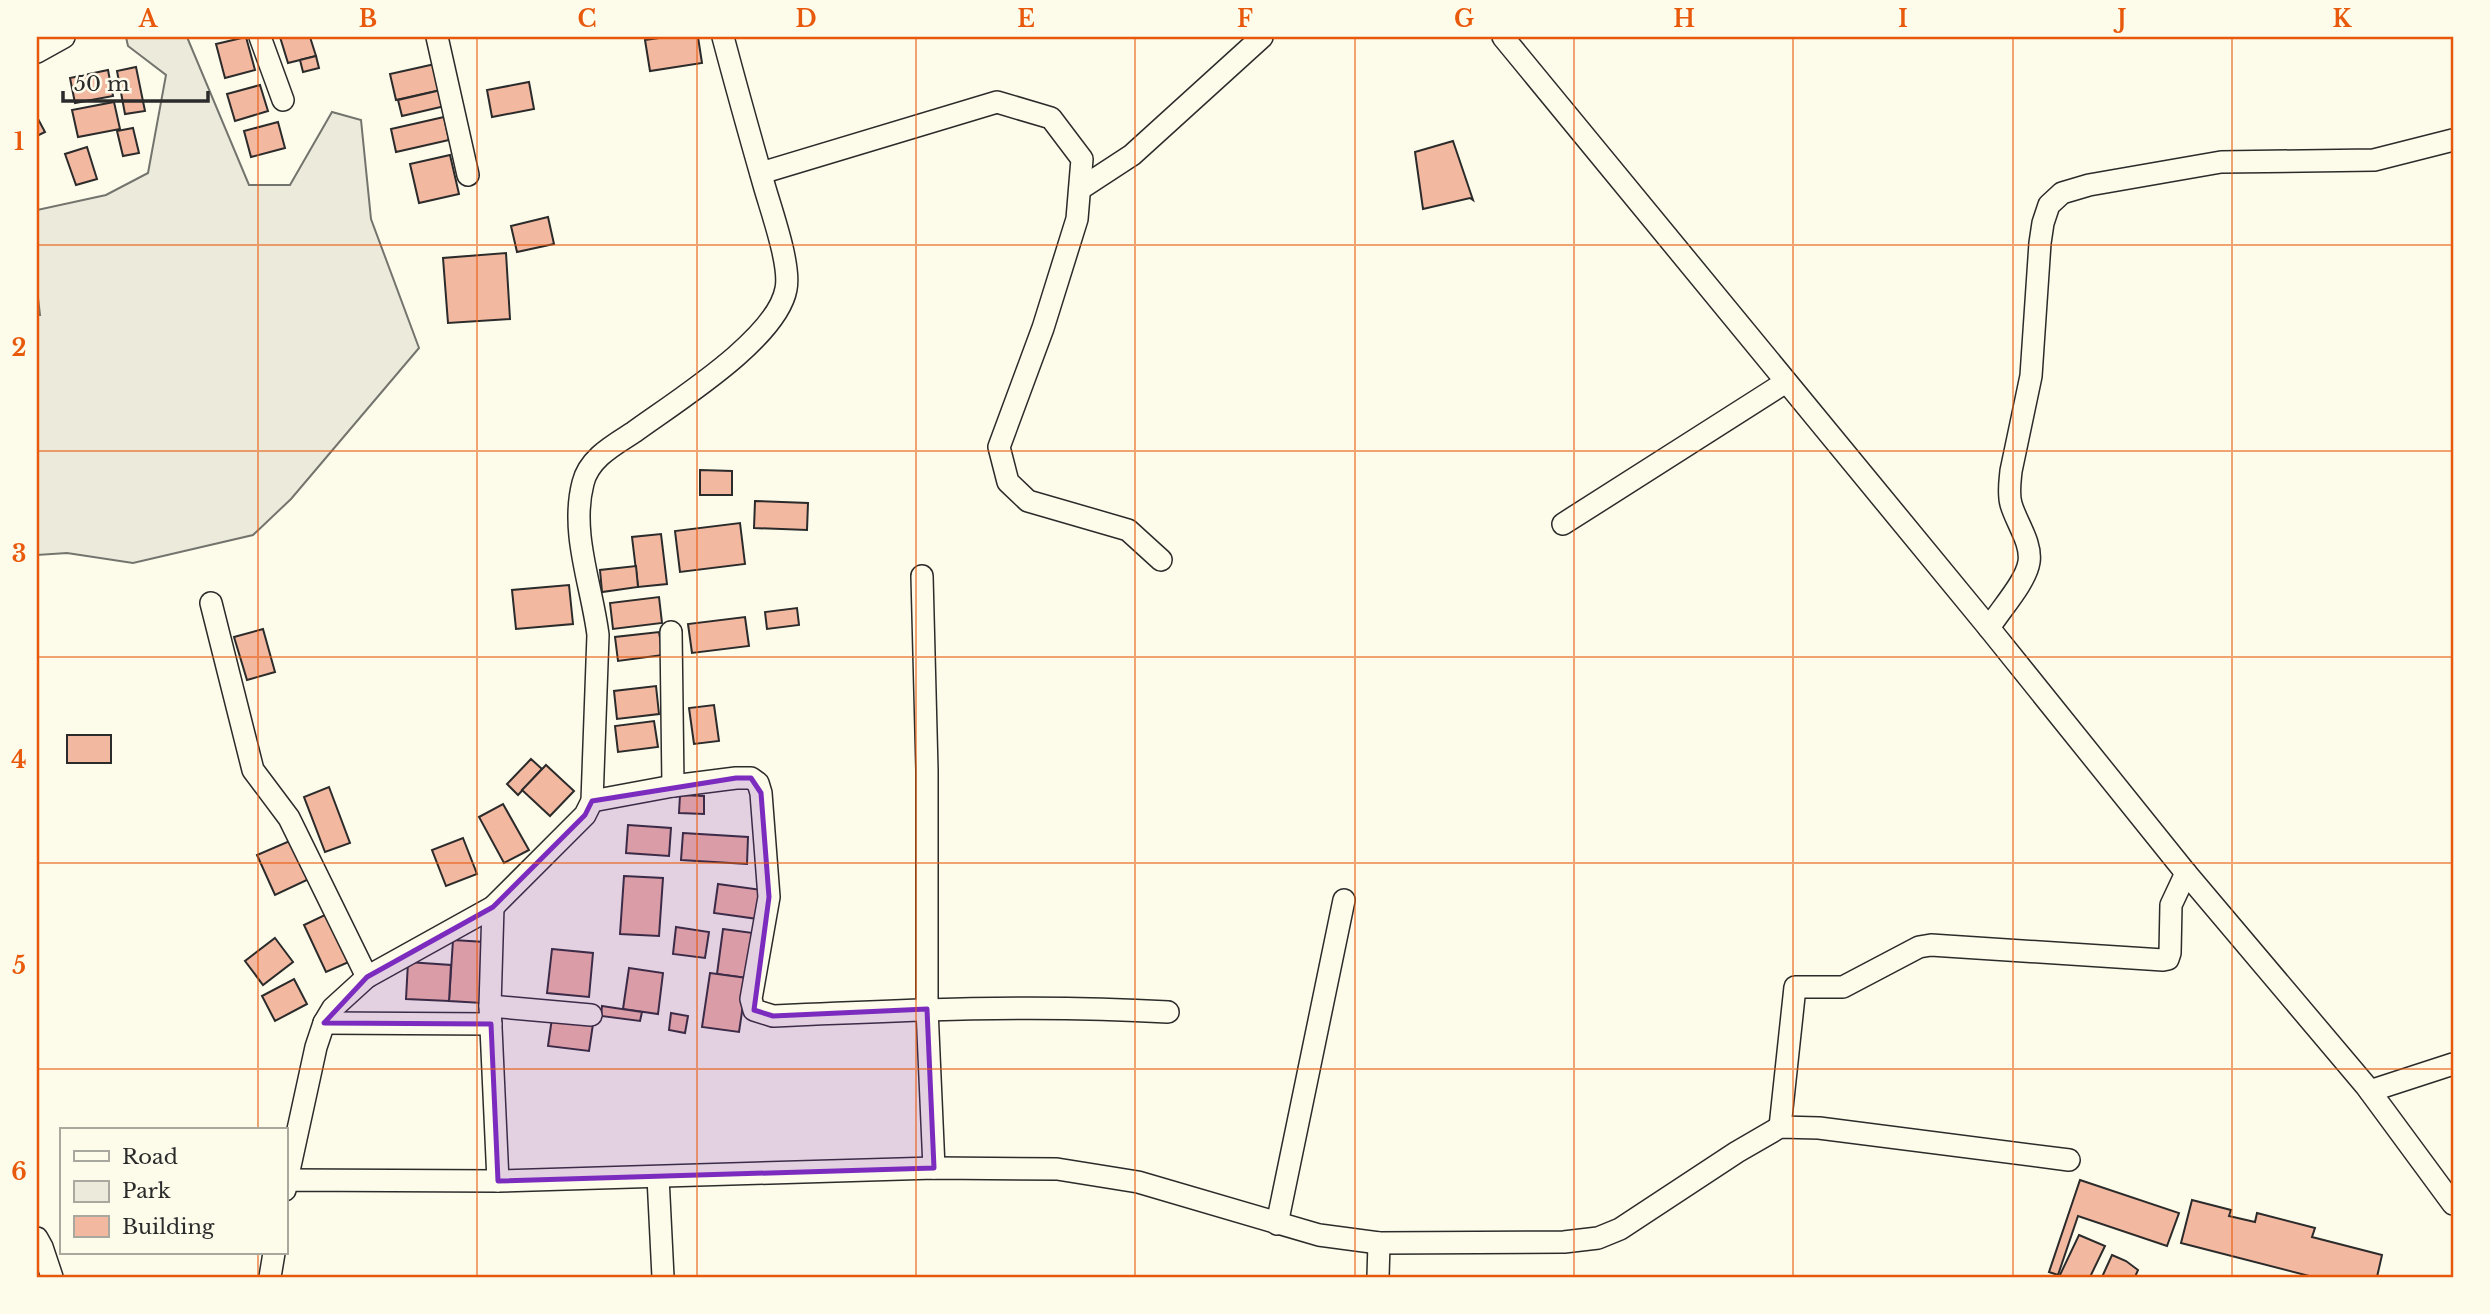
<svg xmlns="http://www.w3.org/2000/svg" width="2490" height="1314" font-family="'Libre Baskerville',serif">
<style>
.green{fill:#ecebdb;stroke:#74746e;stroke-width:2}
.building{fill:#f2b8a0;stroke:#2b2b2b;stroke-width:2}
.lines{fill:none;stroke-linecap:round;stroke-linejoin:round}
.minor-casing{stroke:#2b2b2b;stroke-width:24}
.minor{stroke:#fdfbea;stroke-width:21}
.marked{fill:#7b2cbf;fill-opacity:0.2;stroke:#7b2cbf;stroke-width:5;stroke-linejoin:round}
.grid{fill:none;stroke:#e8590c;stroke-width:2;stroke-opacity:0.55}
.neatline{fill:none;stroke:#e8590c;stroke-width:2.5}
.grid-label{font-size:23px;text-anchor:middle;font-weight:bold;fill:#e8590c}
</style>
<rect width="100%" height="100%" fill="#fdfbea"/>
<polygon class="green" points="126,37 187,37 249,185 290,185 332,112 361,120 371,219 419,348 291,499 253,535 133,563 67,553 37,555 37,315 40,315 37,289 37,210 106,195 148,173 166,75 128,46"/>
<g class="building">
<polygon points="246,37 255,70 225,78 216,44"/>
<polygon points="280,37 310,37 316,56 288,63"/>
<polygon points="666,37 698,37 702,63 650,71 645,40"/>
<polygon points="316,56 319,68 303,72 300,60"/>
<polygon points="435,64 441,90 396,100 390,74"/>
<polygon points="136,67 145,111 125,114 117,71"/>
<polygon points="108,70 113,96 75,103 70,78"/>
<polygon points="529,82 534,109 492,117 487,90"/>
<polygon points="260,85 268,111 235,121 227,94"/>
<polygon points="441,90 445,106 402,116 398,100"/>
<polygon points="114,102 120,129 78,137 72,110"/>
<polygon points="37,117 45,132 37,136"/>
<polygon points="444,117 449,140 396,152 391,129"/>
<polygon points="278,122 285,148 251,157 244,131"/>
<polygon points="133,128 139,153 123,156 117,131"/>
<polygon points="1453,141 1473,200 1470,198 1423,209 1415,152"/>
<polygon points="87,147 97,179 76,185 65,154"/>
<polygon points="450,155 459,194 419,203 410,164"/>
<polygon points="548,217 554,244 517,252 511,226"/>
<polygon points="506,253 510,319 448,323 443,258"/>
<polygon points="700,470 732,471 732,495 700,495"/>
<polygon points="755,501 808,503 807,530 754,528"/>
<polygon points="740,523 745,564 680,572 675,531"/>
<polygon points="661,534 667,584 638,587 632,537"/>
<polygon points="636,566 638,587 602,592 600,570"/>
<polygon points="569,585 573,624 516,629 512,590"/>
<polygon points="659,597 662,623 613,629 610,603"/>
<polygon points="797,608 799,625 767,629 765,612"/>
<polygon points="745,617 749,646 692,653 688,624"/>
<polygon points="263,629 275,672 247,680 234,637"/>
<polygon points="659,632 663,655 618,661 615,637"/>
<polygon points="656,686 659,714 617,719 614,691"/>
<polygon points="714,705 719,741 694,744 689,708"/>
<polygon points="654,721 658,747 618,752 615,726"/>
<rect x="67" y="735" width="44" height="28"/>
<polygon points="531,759 542,769 518,795 507,784"/>
<polygon points="546,765 574,791 550,816 522,790"/>
<polygon points="329,787 350,843 325,852 304,797"/>
<polygon points="680,795 704,796 704,814 679,813"/>
<polygon points="503,804 529,850 504,863 479,817"/>
<polygon points="628,825 671,828 669,856 626,853"/>
<polygon points="683,833 748,837 747,864 681,860"/>
<polygon points="463,838 477,874 446,886 432,850"/>
<polygon points="292,840 309,879 275,895 257,855"/>
<polygon points="624,876 663,878 659,936 620,934"/>
<polygon points="718,884 762,890 758,919 714,913"/>
<polygon points="329,913 351,961 326,972 304,925"/>
<polygon points="676,927 709,932 705,958 673,954"/>
<polygon points="723,929 753,933 747,978 717,974"/>
<polygon points="275,938 293,962 263,985 245,961"/>
<polygon points="453,940 485,942 482,1003 449,1001"/>
<polygon points="552,949 593,953 589,997 547,993"/>
<polygon points="408,962 451,965 449,1001 406,999"/>
<polygon points="629,968 663,973 658,1014 623,1009"/>
<polygon points="710,973 747,978 739,1032 702,1027"/>
<polygon points="294,979 307,1004 275,1021 262,996"/>
<polygon points="602,1006 642,1012 640,1021 601,1016"/>
<polygon points="671,1013 688,1016 685,1033 669,1030"/>
<polygon points="552,1018 593,1024 589,1051 548,1046"/>
<polygon points="2080,1180 2179,1213 2167,1246 2078,1216 2058,1275 2049,1272"/>
<polygon points="2192,1200 2231,1210 2229,1216 2255,1222 2257,1213 2315,1228 2312,1237 2382,1255 2377,1277 2313,1277 2181,1243"/>
<polygon points="2079,1235 2105,1246 2090,1277 2059,1277"/>
<polygon points="2112,1255 2126,1261 2138,1270 2135,1277 2102,1277"/>
</g>
<g class="lines">
<defs>
<g id="minor">
<polyline points="260,37 283,100"/>
<polyline points="437,37 468,175"/>
<polyline points="1503,37 1989,628 2186,873 2366,1086 2453,1204"/>
<polyline points="37,52 64,37"/>
<polyline points="761,173 997,102 1051,118 1082,159 1077,219 1043,328 999,447 1008,482 1028,501 1128,530 1161,560"/>
<polyline points="1080,189 1132,155 1262,37"/>
<polyline points="1563,524 1786,382"/>
<polyline points="922,576 927,770 927,1009 934,1168"/>
<polyline points="211,603 253,770 289,818 367,977"/>
<path d="M1989,628c11,-18 37,-46 40,-66 3,-19 -13,-40 -18,-58 -3,-11 -1,-22 0,-33l20,-95 9,-133 3,-20 6,-18 13,-12 27,-8 132,-23 153,-2 79,-20"/>
<polyline points="671,632 673,786"/>
<path d="M592,801l81,-15 63,-8h15l7,5 3,10 8,104 -18,102 3,11 19,6c132,-6 263,-12 395,-4"/>
<polyline points="493,907 490,1006 498,1181"/>
<polyline points="490,1006 591,1015"/>
<polyline points="324,1023 491,1024"/>
<polyline points="2370,1091 2453,1064"/>
<polyline points="1780,1127 1795,987 1843,987 1919,947 1931,945 2163,960 2168,959 2170,953 2171,905 2186,873"/>
<polyline points="658,1177 663,1277"/>
<path d="M287,1180l29,-133 8,-24 9,-15 34,-31 126,-70 92,-92 7,-14 6,-166c-6,-49 -28,-102 -15,-152 6,-25 31,-38 51,-51 41,-30 143,-93 152,-143 5,-24 -15,-79 -22,-104 -14,-49 -28,-99 -41,-148"/>
<polyline points="285,1190 287,1180 498,1181 934,1168 1057,1169 1138,1182 1319,1235 1379,1243 1564,1242 1598,1238 1620,1229 1737,1152 1780,1127 1819,1128 2069,1160"/>
<polyline points="1277,1224 1344,900"/>
<polyline points="37,1238 42,1247 52,1277"/>
<polyline points="270,1277 274,1253"/>
<polyline points="1378,1277 1379,1243"/>
</g>
</defs>
<use href="#minor" class="minor-casing"/>
<use href="#minor" class="minor"/>
</g>
<path class="marked" d="M736,778h15l10,15 8,104 -15,113 19,6 154,-7 7,159 -436,13 -7,-157 -167,-1 43,-46 126,-70 92,-92 7,-14z"/>
<path class="grid" d="M258,37v1093M477,37v1240M697,37v1240M916,37v1240M1135,37v1240M1355,37v1240M1574,37v1240M1793,37v1240M2013,37v1240M2232,37v1240M37,245h2416M37,451h2416M37,657h2416M37,863h2416M37,1069h2416M258,1253v24"/>
<rect width="2490" height="1314" fill="none" stroke="#fdfbea" stroke-width="77"/>
<rect x="60" y="1128" width="228" height="126" fill="#fdfbea" stroke="#a9a89e" stroke-width="2"/>
<rect x="74" y="1151" width="35" height="10" fill="#fdfbea" stroke="#a9a89e" stroke-width="2"/>
<text x="122" y="1164" font-size="21" fill="#2b2b2b">Road</text>
<rect x="74" y="1181" width="35" height="21" fill="#ecebdb" stroke="#a9a89e" stroke-width="2"/>
<text x="122" y="1198" font-size="21" fill="#2b2b2b">Park</text>
<rect x="74" y="1216" width="35" height="21" fill="#f2b8a0" stroke="#a9a89e" stroke-width="2"/>
<text x="122" y="1234" font-size="21" fill="#2b2b2b">Building</text>
<path d="M63 91v10h145v-10" fill="none" stroke="#2b2b2b" stroke-width="3.5"/>
<text x="74" y="91" font-size="21" fill="#2b2b2b" stroke="#fdfbea" stroke-width="5" paint-order="stroke">50 m</text>
<rect x="38" y="38" width="2414" height="1238" class="neatline"/>
<g class="grid-label">
<text x="148" y="27">A</text>
<text x="368" y="27">B</text>
<text x="587" y="27">C</text>
<text x="806" y="27">D</text>
<text x="1026" y="27">E</text>
<text x="1245" y="27">F</text>
<text x="1464" y="27">G</text>
<text x="1684" y="27">H</text>
<text x="1903" y="27">I</text>
<text x="2122" y="27">J</text>
<text x="2342" y="27">K</text>
<text x="19" y="150">1</text>
<text x="19" y="356">2</text>
<text x="19" y="562">3</text>
<text x="19" y="768">4</text>
<text x="19" y="974">5</text>
<text x="19" y="1180">6</text>
</g>
</svg>
